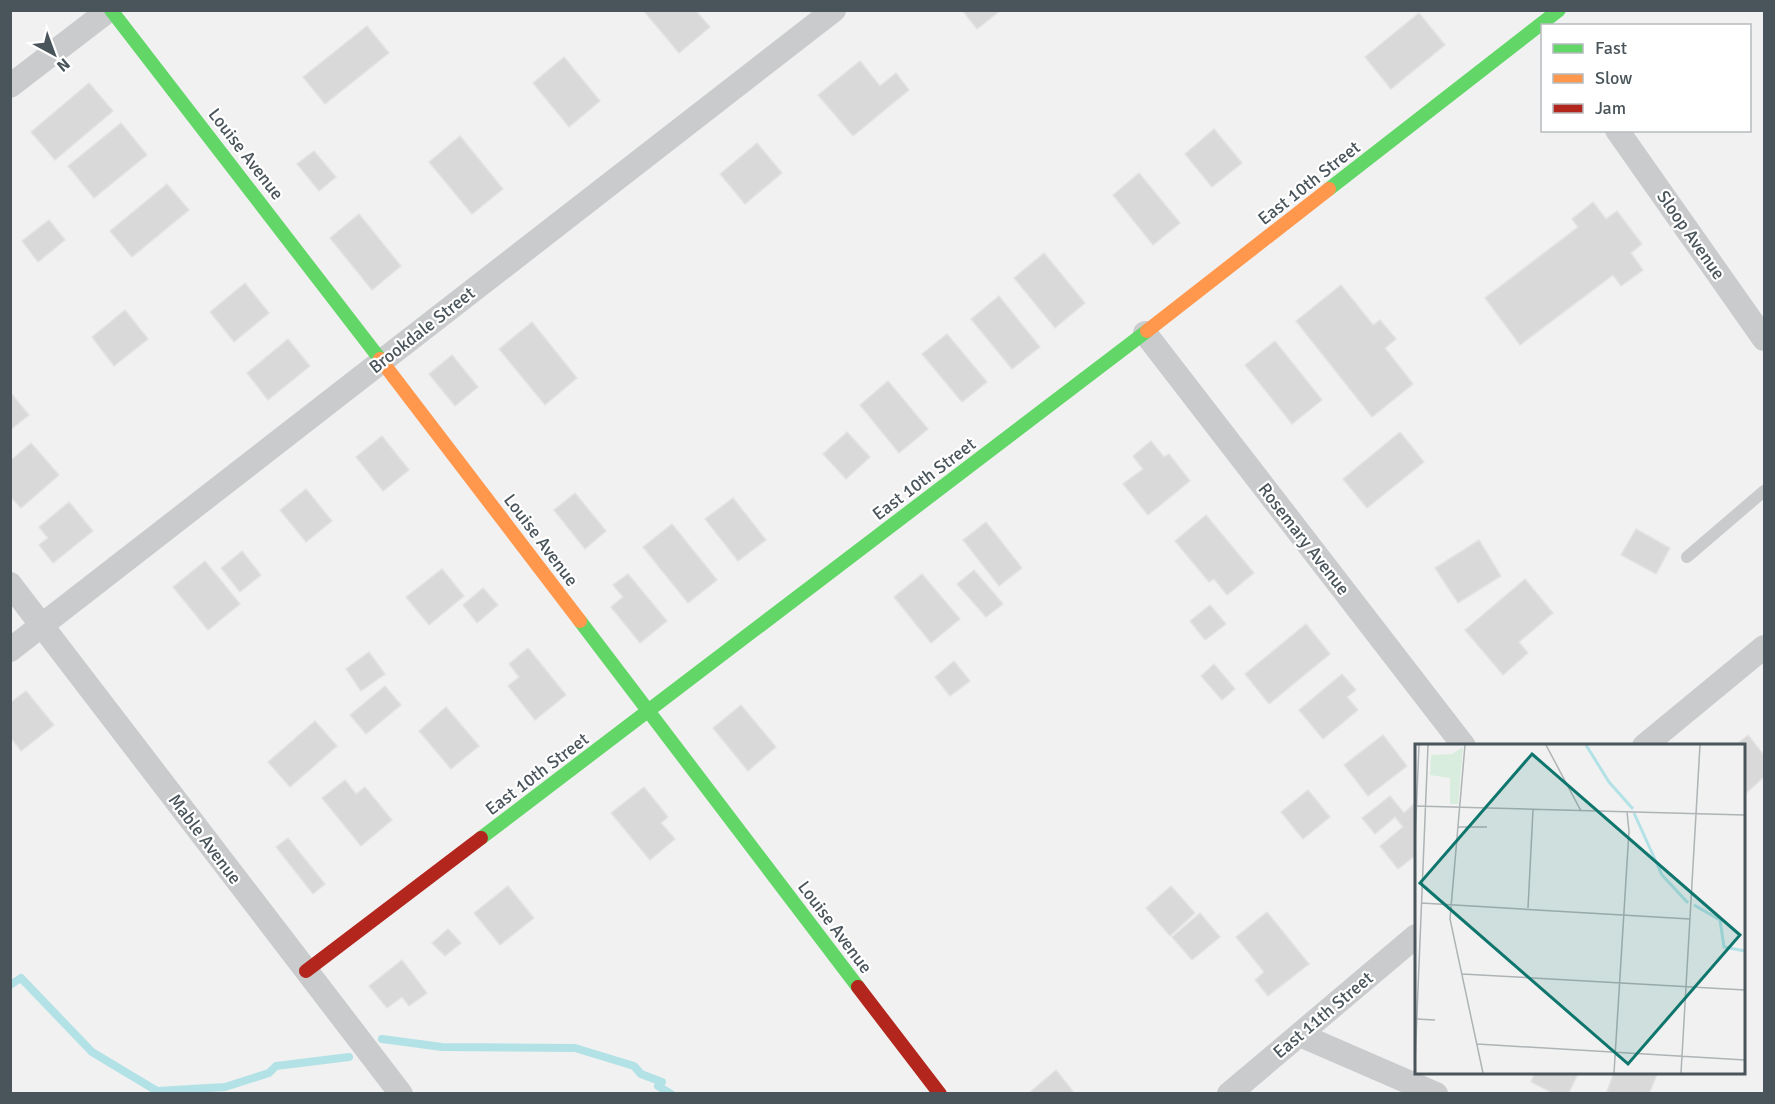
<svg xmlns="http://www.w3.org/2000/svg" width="1775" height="1104" font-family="Signika,sans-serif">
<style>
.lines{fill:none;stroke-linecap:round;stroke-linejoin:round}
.stream{stroke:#b2e1e6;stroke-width:8}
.building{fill:#d9d9da;stroke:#e3e3e3;stroke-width:1.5}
.lane{stroke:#c9cbcc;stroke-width:12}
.street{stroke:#c9cbcc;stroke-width:24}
.fast{stroke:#63d668;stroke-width:14}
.slow{stroke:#ff974d;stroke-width:14}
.jam{stroke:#b3261e;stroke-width:14}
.labels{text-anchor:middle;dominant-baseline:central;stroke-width:4.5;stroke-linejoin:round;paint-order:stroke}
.street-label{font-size:18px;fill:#4a555b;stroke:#fff}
.inset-river{fill:none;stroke:#b2e1e6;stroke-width:3}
.inset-road{fill:none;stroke:#aeb3b5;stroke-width:1.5}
.view{fill:#0f766e;fill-opacity:0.15;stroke:#0f766e;stroke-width:3}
.inset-edge{fill:none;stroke:#4a555b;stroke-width:3}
</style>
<rect width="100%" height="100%" fill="#f1f1f1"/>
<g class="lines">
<g class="stream">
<polyline points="10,985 21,978 92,1052 157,1091 225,1087 269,1073 276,1066 349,1057"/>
<polyline points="382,1039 442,1047 575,1048 634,1066 641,1074 662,1082 658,1086 671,1094"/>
</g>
</g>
<g class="building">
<polygon points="643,10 695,10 710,27 679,53"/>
<polygon points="962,10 1001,10 977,29"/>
<polygon points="1419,13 1445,45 1391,89 1365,57"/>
<polygon points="367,26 389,53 325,104 303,77"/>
<polygon points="564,57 600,101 569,127 533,83"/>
<polygon points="860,61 880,86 896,73 909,90 853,136 818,95"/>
<polygon points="89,83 113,111 55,160 31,132"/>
<polygon points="121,123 147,155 94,198 68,166"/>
<polygon points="1214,129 1242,163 1212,187 1185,154"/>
<polygon points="460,136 503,189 472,214 429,162"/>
<polygon points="757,143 782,173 745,204 720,174"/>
<polygon points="314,151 336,177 319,191 297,164"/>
<polygon points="1139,173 1180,223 1153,245 1113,195"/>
<polygon points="167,184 189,210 132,257 110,231"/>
<polygon points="1593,202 1606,219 1617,211 1642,244 1631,253 1643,270 1621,286 1613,275 1520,345 1485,298 1578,227 1572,219"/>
<polygon points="359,214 401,266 372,290 330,238"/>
<polygon points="49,220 65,240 38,262 22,241"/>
<polygon points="1044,253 1085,303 1055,328 1014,278"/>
<polygon points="245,283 269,313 234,342 210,312"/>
<polygon points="1341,285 1373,325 1380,320 1396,339 1385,348 1413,384 1372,417 1296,321"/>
<polygon points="999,296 1040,347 1012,369 971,319"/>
<polygon points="125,310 148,339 114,366 92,337"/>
<polygon points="532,322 577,378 545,405 499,349"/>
<polygon points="947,334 987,382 962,402 922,354"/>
<polygon points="288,339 310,366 268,400 247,373"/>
<polygon points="1275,341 1322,400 1292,424 1245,365"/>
<polygon points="452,355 478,387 455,406 429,374"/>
<polygon points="888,381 928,429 899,453 860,405"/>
<polygon points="10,392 29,415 10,430"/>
<polygon points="847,432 870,457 846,479 823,454"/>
<polygon points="1400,432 1424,462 1367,508 1343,479"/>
<polygon points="382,436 409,470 383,491 356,457"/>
<polygon points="1151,441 1164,457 1169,454 1190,481 1148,515 1123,484 1143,469 1133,456"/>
<polygon points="31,443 59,475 21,508 10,496 10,461"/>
<polygon points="306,489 332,521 306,542 280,510"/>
<polygon points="575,493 606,531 585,549 554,510"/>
<polygon points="733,498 766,540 738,561 705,519"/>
<polygon points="69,502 93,531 53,563 39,545 48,538 39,527"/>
<polygon points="1206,515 1254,573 1227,595 1214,579 1209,582 1175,541"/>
<polygon points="986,522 1022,568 999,586 963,540"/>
<polygon points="672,524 717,580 688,603 643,547"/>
<polygon points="1636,529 1670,548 1656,574 1621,555"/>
<polygon points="1479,540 1501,576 1458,603 1435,568"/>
<polygon points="242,551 261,575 240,592 221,568"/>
<polygon points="205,561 240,604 208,630 173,587"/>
<polygon points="442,569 464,596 429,625 406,597"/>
<polygon points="974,570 1003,604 986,617 957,584"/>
<polygon points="628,574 667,621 640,643 611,607 623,597 613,585"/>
<polygon points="922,574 960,619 931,643 894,597"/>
<polygon points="1525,579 1553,613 1519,642 1528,653 1503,675 1465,630"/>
<polygon points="483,588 498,605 477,623 463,605"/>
<polygon points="1210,605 1226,624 1205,640 1190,621"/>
<polygon points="1306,624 1330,654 1269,704 1245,674"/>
<polygon points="528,648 566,695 535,720 508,686 519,677 509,664"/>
<polygon points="369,652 385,674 361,691 346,669"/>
<polygon points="954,661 970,681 950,696 935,677"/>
<polygon points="1214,664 1235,689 1222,700 1201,676"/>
<polygon points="1342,674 1356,690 1347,697 1358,710 1323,739 1299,710"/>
<polygon points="385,686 401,705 366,734 350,715"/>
<polygon points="26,691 54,725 21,751 10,737 10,703"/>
<polygon points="741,705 776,747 748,771 713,728"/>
<polygon points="446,707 479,746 451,769 419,731"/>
<polygon points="315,721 337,746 290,787 268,762"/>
<polygon points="1383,735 1407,766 1368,796 1344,765"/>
<polygon points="1748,735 1764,755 1764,777 1744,795 1744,746 1735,746"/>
<polygon points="345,780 356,794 365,787 392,820 361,846 322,798"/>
<polygon points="644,787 668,817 661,823 675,839 650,860 611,813"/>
<polygon points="1308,790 1330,817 1303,839 1281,812"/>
<polygon points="1390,796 1404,813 1416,802 1416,855 1398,869 1380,846 1403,827 1395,817 1375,834 1362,818"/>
<polygon points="288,838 325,884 313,894 276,847"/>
<polygon points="508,886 534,918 500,945 474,913"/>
<polygon points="1171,886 1195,913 1170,936 1146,908"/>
<polygon points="1267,912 1309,964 1268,996 1255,980 1264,972 1236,937"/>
<polygon points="1200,913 1220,937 1192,960 1172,937"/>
<polygon points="448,929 461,943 445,956 432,943"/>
<polygon points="402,960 427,993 409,1006 402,997 387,1008 369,986"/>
<polygon points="1056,1070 1075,1094 1028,1094"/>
<polygon points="1535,1072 1579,1072 1568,1094 1554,1094 1531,1082"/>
<polygon points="1614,1072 1658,1072 1649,1094 1606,1094"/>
</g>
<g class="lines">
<polyline class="lane" points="1687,557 1764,491"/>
<g class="street">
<polyline points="10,86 109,10"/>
<polyline points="1617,130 1764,339"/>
<polyline points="1145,333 1464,746"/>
<polyline points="10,584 401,1094"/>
<polyline points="10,650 834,10"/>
<polyline points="1644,746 1764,647"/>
<polyline points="1300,1035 1436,1094"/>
<polyline points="1229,1094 1416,936"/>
</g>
<g class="fast">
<polyline points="111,10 380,359"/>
<polyline points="1329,189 1559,10"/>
<polyline points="580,621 858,987"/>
<polyline points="481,838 1147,331"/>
</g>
<g class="slow">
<polyline points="1147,331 1329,189"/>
<polyline points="380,359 580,621"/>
</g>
<g class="jam">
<polyline points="306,971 481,838"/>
<polyline points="858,987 940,1094"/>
</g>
</g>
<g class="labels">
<g class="street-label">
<text transform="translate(246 154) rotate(52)">Louise Avenue</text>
<text transform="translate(1309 183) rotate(-38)">East 10th Street</text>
<text transform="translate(1691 235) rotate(55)">Sloop Avenue</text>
<text transform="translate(422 330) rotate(-38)">Brookdale Street</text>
<text transform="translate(924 479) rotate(-37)">East 10th Street</text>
<text transform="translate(1304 539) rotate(52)">Rosemary Avenue</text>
<text transform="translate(541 540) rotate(53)">Louise Avenue</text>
<text transform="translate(537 774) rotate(-37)">East 10th Street</text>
<text transform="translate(205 839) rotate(53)">Mable Avenue</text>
<text transform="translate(835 927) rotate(53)">Louise Avenue</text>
<text transform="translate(1323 1015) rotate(-40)">East 11th Street</text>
</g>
</g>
<g transform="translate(1415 744)">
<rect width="330" height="330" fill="#f1f1f1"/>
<path d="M48,3l-5,57h-8v-26l-20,-3 1,-20 21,-1z" fill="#d8edde"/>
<path class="inset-river" d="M171,1l23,37 24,27M219,69l28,62 26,28M279,161l26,15 4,27 21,4"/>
<path class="inset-road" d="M50,1l-15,174 33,154M131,1l35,66M0,62l330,9M43,83h29M0,98l4,-97M6,159l269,16M113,164l5,-98M47,230l283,16M1,275l19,1M62,300l268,16M0,319l13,-318M199,329l15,-242 -2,-19M266,329l19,-328"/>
<path class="view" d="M117,10l208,181 -112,129 -208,-181z"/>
<rect width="330" height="330" class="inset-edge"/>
</g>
<rect width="1775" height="1104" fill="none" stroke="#4a555b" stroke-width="24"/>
<rect x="1541" y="24" width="210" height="108" fill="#ffffff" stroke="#b7bbbd" stroke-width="1.5"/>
<rect x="1553" y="44" width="30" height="9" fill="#63d668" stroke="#b7bbbd" stroke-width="1.5"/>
<text x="1595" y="54" font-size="18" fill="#4a555b">Fast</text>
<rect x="1553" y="74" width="30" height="9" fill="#ff974d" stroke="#b7bbbd" stroke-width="1.5"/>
<text x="1595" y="84" font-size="18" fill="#4a555b">Slow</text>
<rect x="1553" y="104" width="30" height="9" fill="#b3261e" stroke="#b7bbbd" stroke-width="1.5"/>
<text x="1595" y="114" font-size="18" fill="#4a555b">Jam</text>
<g transform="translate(54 54) rotate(139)" stroke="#ffffff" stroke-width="4.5" paint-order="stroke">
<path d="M0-4.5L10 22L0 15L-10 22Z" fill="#4a555b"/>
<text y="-9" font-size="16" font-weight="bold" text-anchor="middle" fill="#4a555b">N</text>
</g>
</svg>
